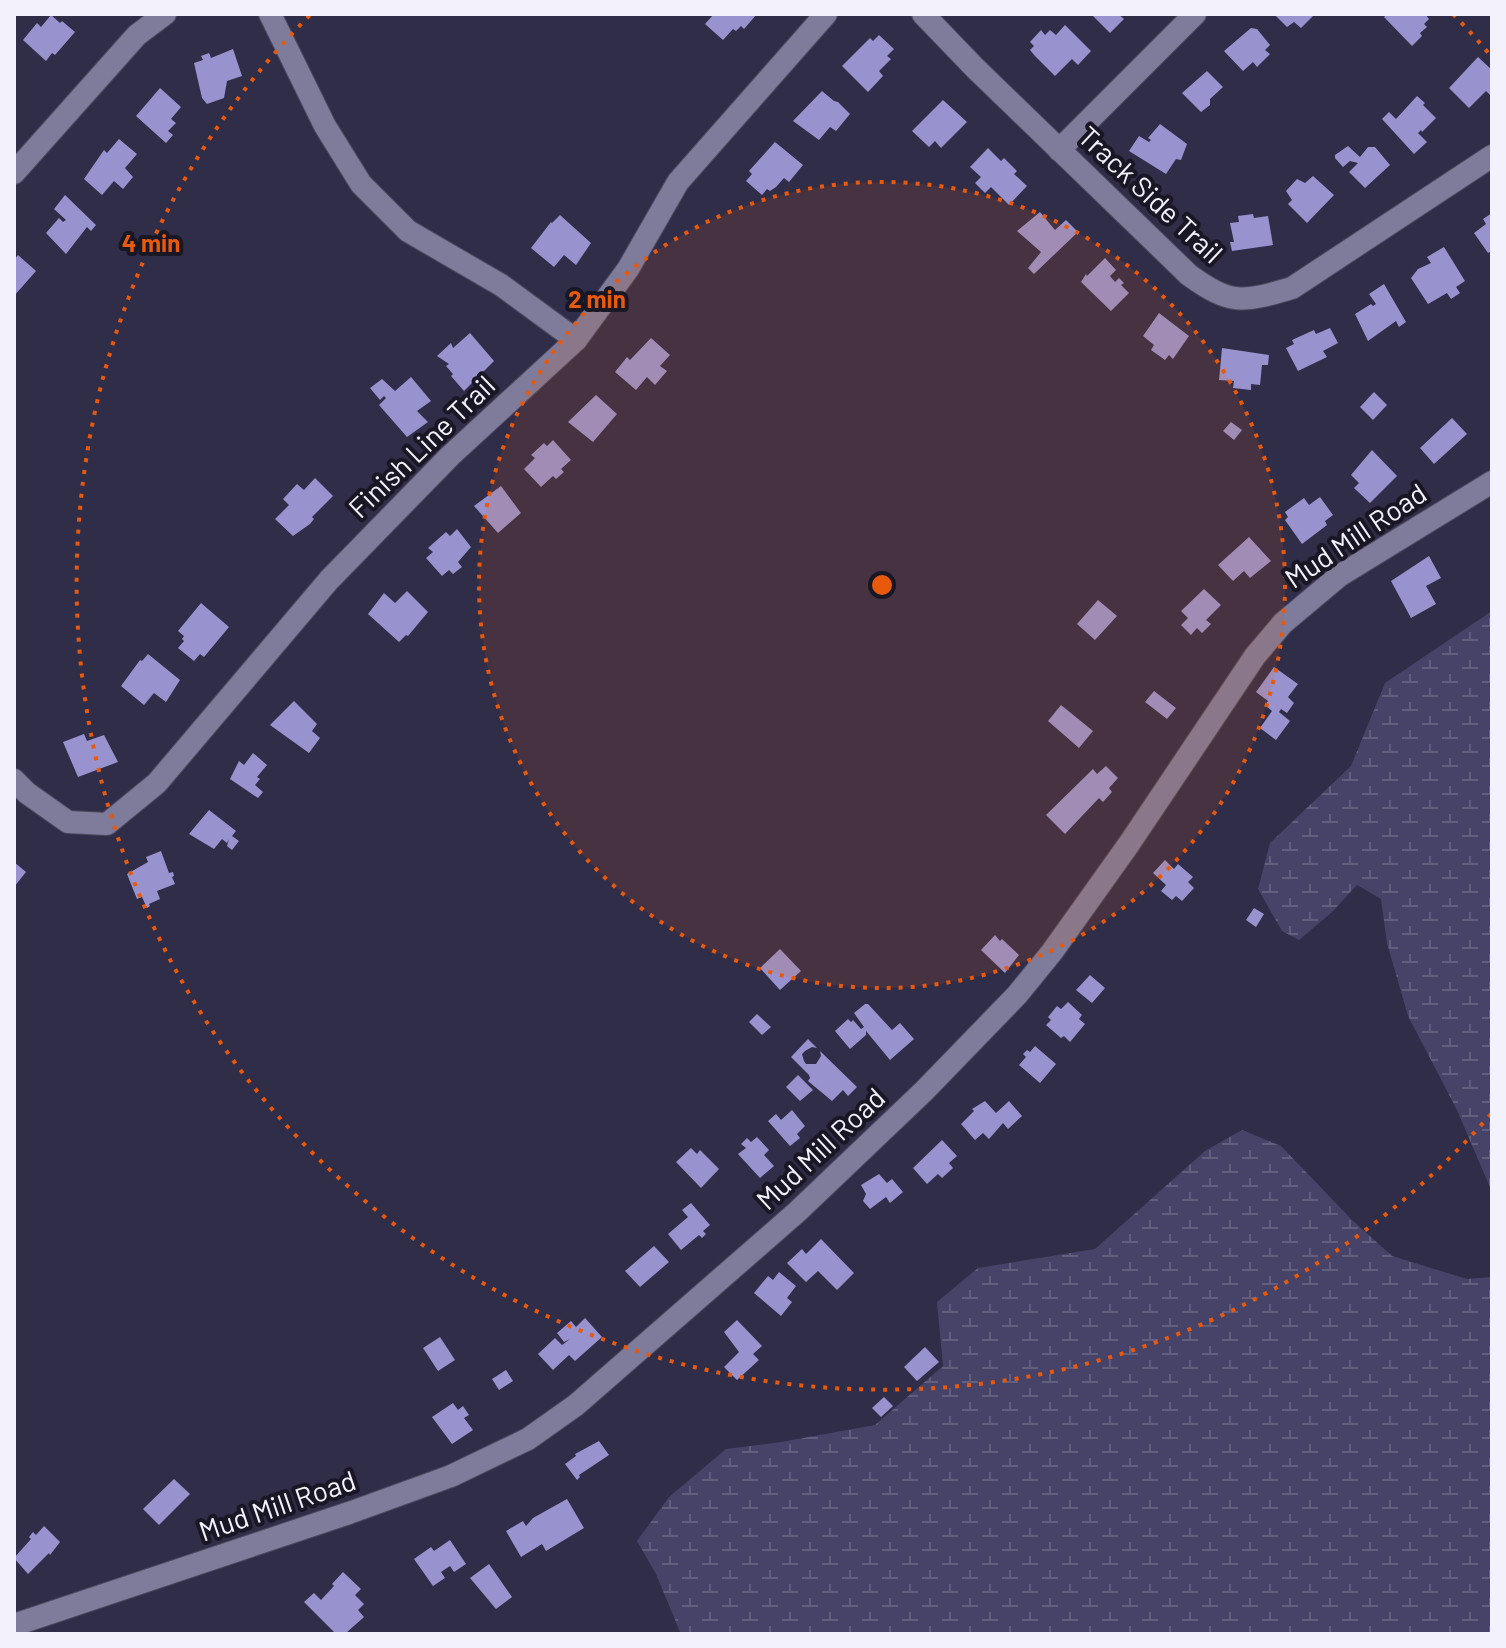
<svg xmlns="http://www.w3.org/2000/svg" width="1506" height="1648" font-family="Barlow,sans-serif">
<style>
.wetland{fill:url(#wetland-marsh)}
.building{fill:#9893ce}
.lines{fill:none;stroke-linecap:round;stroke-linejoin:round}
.minor-casing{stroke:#4d4a5f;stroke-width:24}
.minor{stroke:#7e7b9b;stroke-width:22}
.ring{fill:none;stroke:#e8590c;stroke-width:4;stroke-dasharray:4 8}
.labels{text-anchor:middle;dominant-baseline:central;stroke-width:8;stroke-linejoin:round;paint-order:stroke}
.street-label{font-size:28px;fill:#f2f1fc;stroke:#191724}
.centre{fill:#e8590c;stroke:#191724;stroke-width:4}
.ring-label{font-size:24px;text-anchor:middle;font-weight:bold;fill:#e8590c;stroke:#191724;stroke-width:8;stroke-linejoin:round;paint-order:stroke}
</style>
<defs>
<pattern id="wetland-marsh" width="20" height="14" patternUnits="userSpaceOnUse" patternTransform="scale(2)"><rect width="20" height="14" fill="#474368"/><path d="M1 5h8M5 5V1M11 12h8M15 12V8" fill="none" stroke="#625f7e"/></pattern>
</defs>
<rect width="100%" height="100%" fill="#302d49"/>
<g class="wetland">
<polygon points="1492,611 1492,1192 1457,1110 1408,1016 1387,943 1381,899 1357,885 1332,912 1299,940 1282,931 1258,889 1270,843 1351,766 1385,683"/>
<polygon points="1242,1130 1281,1146 1352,1220 1392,1256 1467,1279 1492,1277 1492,1634 681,1634 656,1574 637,1541 669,1497 726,1449 781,1442 875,1425 943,1366 937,1302 978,1268 1095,1249 1205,1151"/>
</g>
<g class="building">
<polygon points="714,14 757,14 744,29 741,26 736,31 733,29 723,40 705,24"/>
<polygon points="1091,14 1118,14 1124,19 1110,33"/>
<polygon points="1274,14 1315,14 1301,28 1294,22 1287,27"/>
<polygon points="1387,14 1425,14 1429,19 1424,24 1427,27 1420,33 1422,36 1412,46 1384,17"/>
<polygon points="51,15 60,23 62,21 75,32 55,55 52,53 46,61 23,40 37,23 41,27"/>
<polygon points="1065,25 1091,51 1078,65 1072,59 1055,76 1035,56 1030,50 1034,46 1030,42 1041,30 1045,35 1050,30 1056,35"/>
<polygon points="1251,28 1257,29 1270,45 1265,50 1270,54 1257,67 1253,62 1243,71 1224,51"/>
<polygon points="879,35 894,49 887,56 891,59 879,71 883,76 868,92 842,66 870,38 873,41"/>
<polygon points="233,49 242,76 227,81 224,98 207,104 202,98 194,63 203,60 201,56 209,53 211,58"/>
<polygon points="1478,57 1492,70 1492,97 1486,91 1469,108 1449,88"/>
<polygon points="1207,71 1223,87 1210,99 1210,105 1201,112 1182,93"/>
<polygon points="160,88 181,107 171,119 176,123 168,131 173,135 166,143 136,116"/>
<polygon points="822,91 834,101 838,102 850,114 836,131 830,127 819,140 793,121"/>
<polygon points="1417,96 1425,103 1423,105 1436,118 1422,132 1421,130 1418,133 1427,142 1414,154 1382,119 1389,112 1396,119"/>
<polygon points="943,100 967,122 941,148 935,141 929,147 912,131"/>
<polygon points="1160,124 1187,144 1181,160 1176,159 1166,174 1129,151 1139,136 1149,142 1151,140 1148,138"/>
<polygon points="119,139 137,154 125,168 133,177 123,189 114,181 102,195 84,179 104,150 107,153"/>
<polygon points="775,142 803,165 789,182 784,178 776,187 770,191 767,189 762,195 746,181 752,174 749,171"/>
<polygon points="1348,146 1360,157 1368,147 1375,147 1390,165 1365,188 1349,172 1358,163 1350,161 1343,167 1335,158 1335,155"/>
<polygon points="988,148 1001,161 1004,158 1017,171 1014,174 1027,186 1009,205 991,187 985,193 975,183 981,177 970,167"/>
<polygon points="1313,176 1334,195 1307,223 1288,204 1292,200 1286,191 1297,179 1305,183"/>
<polygon points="65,195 96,225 91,231 87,227 66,254 46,233 59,218 63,222 66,220 54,209"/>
<polygon points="1040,212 1055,230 1066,220 1078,232 1034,274 1028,268 1041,252 1017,231"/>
<polygon points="1492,213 1492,251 1488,253 1474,233 1486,224 1483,219"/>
<polygon points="1253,214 1254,218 1268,216 1273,245 1232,251 1230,242 1234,242 1230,223 1239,222 1238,216"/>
<polygon points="560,215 591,243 576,265 564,255 554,267 531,248 551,222 552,223"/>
<polygon points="1444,247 1465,281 1456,287 1460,293 1451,299 1447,293 1428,304 1411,278 1418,269 1431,263 1427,257"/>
<polygon points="18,255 36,271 14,296 14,260"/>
<polygon points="1105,258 1116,270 1110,276 1115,282 1119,278 1124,283 1121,285 1129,293 1111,311 1081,282 1086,274 1087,276"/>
<polygon points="1384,284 1406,322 1399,327 1396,321 1368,341 1355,314 1371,304 1373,306 1376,304 1369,294"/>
<polygon points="1159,313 1189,336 1173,359 1169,355 1165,360 1151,350 1154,345 1143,336"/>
<polygon points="1330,328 1338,343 1323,351 1327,357 1298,371 1286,348 1294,344 1292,340 1314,330 1316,334"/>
<polygon points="470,333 494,361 464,391 451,376 453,374 446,366 449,364 437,356 451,343 453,348"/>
<polygon points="651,338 670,355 660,366 667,371 655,385 647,377 636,390 615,372 627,357 630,360"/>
<polygon points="1222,348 1269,355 1268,365 1262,365 1260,385 1251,384 1251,390 1233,388 1234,381 1219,380"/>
<polygon points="411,377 431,401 417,411 428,422 407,437 379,405 386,398 384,396 380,400 370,388 382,379 395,391"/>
<polygon points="1374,392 1387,405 1373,420 1360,407"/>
<polygon points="596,395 617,414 593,442 568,422"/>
<polygon points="1452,418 1467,434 1434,464 1420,448"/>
<polygon points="1231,422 1242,430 1234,440 1223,431"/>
<polygon points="553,440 571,460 561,469 564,472 556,479 553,476 541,487 524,469 535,458 531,455 544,443 547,446"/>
<polygon points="1372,450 1397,476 1370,503 1354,488 1359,483 1351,475"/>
<polygon points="315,478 333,496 312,517 314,519 310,524 293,536 275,519 289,505 283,499 297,484 304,490"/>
<polygon points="501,486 521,513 498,533 474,506"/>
<polygon points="1320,497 1333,515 1325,521 1327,525 1302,544 1285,520 1288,517 1285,512 1304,498 1309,505"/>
<polygon points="457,529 471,547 458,562 462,567 453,574 449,570 442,576 426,558 433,552 428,548 446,532 450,536"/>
<polygon points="1249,537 1271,561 1250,578 1244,571 1233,581 1218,565"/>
<polygon points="1429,556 1441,578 1426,586 1436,604 1411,618 1391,581"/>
<polygon points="1204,589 1221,605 1206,620 1211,624 1202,633 1197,628 1191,635 1181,625 1188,618 1181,611"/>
<polygon points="407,591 428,612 408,636 406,635 399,642 368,614 384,593 395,603"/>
<polygon points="1098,600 1117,616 1095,640 1077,624"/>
<polygon points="201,603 229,627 204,657 200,654 194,661 178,648 184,641 182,639 184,636 178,631"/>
<polygon points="148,654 180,680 166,702 154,693 144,705 121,686 140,660 142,661"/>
<polygon points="1274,667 1298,684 1288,697 1294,703 1287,713 1281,709 1279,712 1290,721 1276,740 1260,728 1272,711 1265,705 1268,701 1256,692"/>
<polygon points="1154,691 1176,708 1167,719 1145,702"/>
<polygon points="294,701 317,724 312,731 320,738 309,753 270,725"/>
<polygon points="1061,705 1093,731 1079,748 1048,721"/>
<polygon points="84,734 87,741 104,735 118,762 78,777 63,742"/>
<polygon points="253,753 267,765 257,777 260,779 255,785 263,792 258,798 230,779 239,761 244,765"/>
<polygon points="1106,766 1118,778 1109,788 1112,792 1103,802 1099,798 1065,834 1046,815 1093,769 1097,774"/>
<polygon points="209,810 236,831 232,836 239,841 232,850 227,846 229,839 227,843 222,839 214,849 189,834"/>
<polygon points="161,851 169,873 173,872 174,876 172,877 175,884 157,891 160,899 149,904 150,906 147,908 142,897 137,899 127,874 148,862 146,857"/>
<polygon points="1165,860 1174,869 1178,864 1193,877 1188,882 1194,888 1182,901 1176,896 1172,900 1161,891 1166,885 1153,873"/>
<polygon points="14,862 26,872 14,887"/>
<polygon points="1254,908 1264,914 1256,927 1246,920"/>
<polygon points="995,935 1000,941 1002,939 1019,955 1005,973 981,950"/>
<polygon points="780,949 801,971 780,990 760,968"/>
<polygon points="1090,975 1105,988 1092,1003 1076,990"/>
<polygon points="1068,1002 1082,1015 1079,1019 1085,1024 1070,1042 1064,1036 1061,1038 1046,1025 1051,1020 1048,1017 1057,1006 1061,1009"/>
<polygon points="865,1004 868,1004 892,1030 900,1023 914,1039 890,1060 866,1031 866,1035 850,1049 835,1031 848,1019 851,1022 853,1020 861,1029 864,1027 854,1013"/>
<polygon points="757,1014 771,1027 762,1035 749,1022"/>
<polygon points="808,1039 817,1048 812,1047 805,1051 802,1054 804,1061 806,1064 816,1064 821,1056 820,1051 857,1087 848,1096 843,1090 832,1101 808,1081 810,1078 809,1075 791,1057"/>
<polygon points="1035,1046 1056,1064 1040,1083 1019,1065 1026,1057 1023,1054 1027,1050 1030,1052"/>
<polygon points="798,1075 813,1090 800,1101 786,1087"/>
<polygon points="985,1101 996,1113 1009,1101 1022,1116 1008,1129 1003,1123 989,1139 983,1133 975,1140 961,1124 974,1111 972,1109"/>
<polygon points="792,1110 805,1126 797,1134 800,1138 790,1146 768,1121 776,1114 781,1120"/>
<polygon points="757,1137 769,1150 764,1155 774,1166 760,1178 738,1154 746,1148 741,1144 747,1138 751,1142"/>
<polygon points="942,1140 957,1156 949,1163 953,1168 942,1178 938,1174 927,1184 913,1168"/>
<polygon points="691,1148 697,1154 700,1150 719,1169 701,1188 676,1162"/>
<polygon points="879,1174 887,1183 892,1179 903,1192 890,1203 886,1197 870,1209 863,1201 866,1194 861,1185"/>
<polygon points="691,1203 710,1225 703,1231 706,1234 702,1238 699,1235 681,1250 668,1234 688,1217 682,1210"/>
<polygon points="821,1239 854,1273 837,1290 818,1271 806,1282 787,1263 802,1249 806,1254"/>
<polygon points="654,1246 669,1262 640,1287 625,1271"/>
<polygon points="779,1272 796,1286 787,1298 792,1302 781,1316 754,1293 768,1276 773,1280"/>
<polygon points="585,1318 602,1337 575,1361 569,1355 553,1370 538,1354 555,1338 562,1345 570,1339 564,1342 557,1333 571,1321 576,1327"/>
<polygon points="737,1320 762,1346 753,1354 759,1360 737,1380 724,1367 739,1352 724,1332"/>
<polygon points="440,1337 455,1360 438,1371 423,1348"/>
<polygon points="925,1347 939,1362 917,1381 904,1367"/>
<polygon points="506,1370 513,1381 499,1390 492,1379"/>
<polygon points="884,1397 893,1406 881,1417 872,1408"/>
<polygon points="453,1403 458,1410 463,1406 469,1415 464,1418 473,1430 452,1444 432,1417"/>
<polygon points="599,1441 609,1455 579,1475 580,1477 577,1480 565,1464 576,1456 575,1454"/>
<polygon points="174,1479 190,1494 159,1525 143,1509"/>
<polygon points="567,1499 584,1528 546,1551 542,1544 521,1557 506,1531 523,1521 526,1526 533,1518"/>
<polygon points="44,1526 60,1542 50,1555 49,1553 28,1574 14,1558 31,1539 29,1537 33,1532 36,1535"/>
<polygon points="450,1540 466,1564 454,1572 450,1566 441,1572 445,1578 433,1586 414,1559 431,1547 434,1551"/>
<polygon points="489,1564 512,1597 496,1609 470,1578"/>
<polygon points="343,1572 361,1589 355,1595 364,1604 358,1610 364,1617 346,1633 347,1634 336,1634 304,1602 314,1593 321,1600 334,1586 332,1584"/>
</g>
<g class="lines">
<defs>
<g id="minor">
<polyline points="270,14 325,126 361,184 408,231 501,285 576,340"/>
<path d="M923,14l52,54 214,207c43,31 54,27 103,13l200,-132"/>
<polyline points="1059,150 1195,14"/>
<polyline points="14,173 137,35 165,14"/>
<polyline points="14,780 27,793 68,822 107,824 157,783 329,580 450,456 576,340 628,269 678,182 826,14"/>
<polyline points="14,1625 349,1513 451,1476 528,1439 576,1405 797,1212 924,1091 1017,995 1052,952 1129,844 1255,656 1283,623 1339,576 1492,482"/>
</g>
</defs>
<use href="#minor" class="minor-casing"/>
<use href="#minor" class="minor"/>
</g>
<circle cx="882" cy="585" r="403" fill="#e8590c" fill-opacity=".12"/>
<g class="ring">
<circle cx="882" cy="585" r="403"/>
<path d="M1491 1114A807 807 0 1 1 311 14M1453 14A807 807 0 0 1 1491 56"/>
</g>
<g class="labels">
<g class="street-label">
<text transform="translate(1151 194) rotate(43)">Track Side Trail</text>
<text transform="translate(421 446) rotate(-44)">Finish Line Trail</text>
<text transform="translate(1355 535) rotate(-34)">Mud Mill Road</text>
<text transform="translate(820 1148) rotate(-43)">Mud Mill Road</text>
<text transform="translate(277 1505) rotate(-19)">Mud Mill Road</text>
</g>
</g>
<circle cx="882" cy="585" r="12" class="centre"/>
<g class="ring-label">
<text x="151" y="252">4 min</text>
<text x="597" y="308">2 min</text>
</g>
<rect width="1506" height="1648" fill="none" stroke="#f2f1fc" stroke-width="32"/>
</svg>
